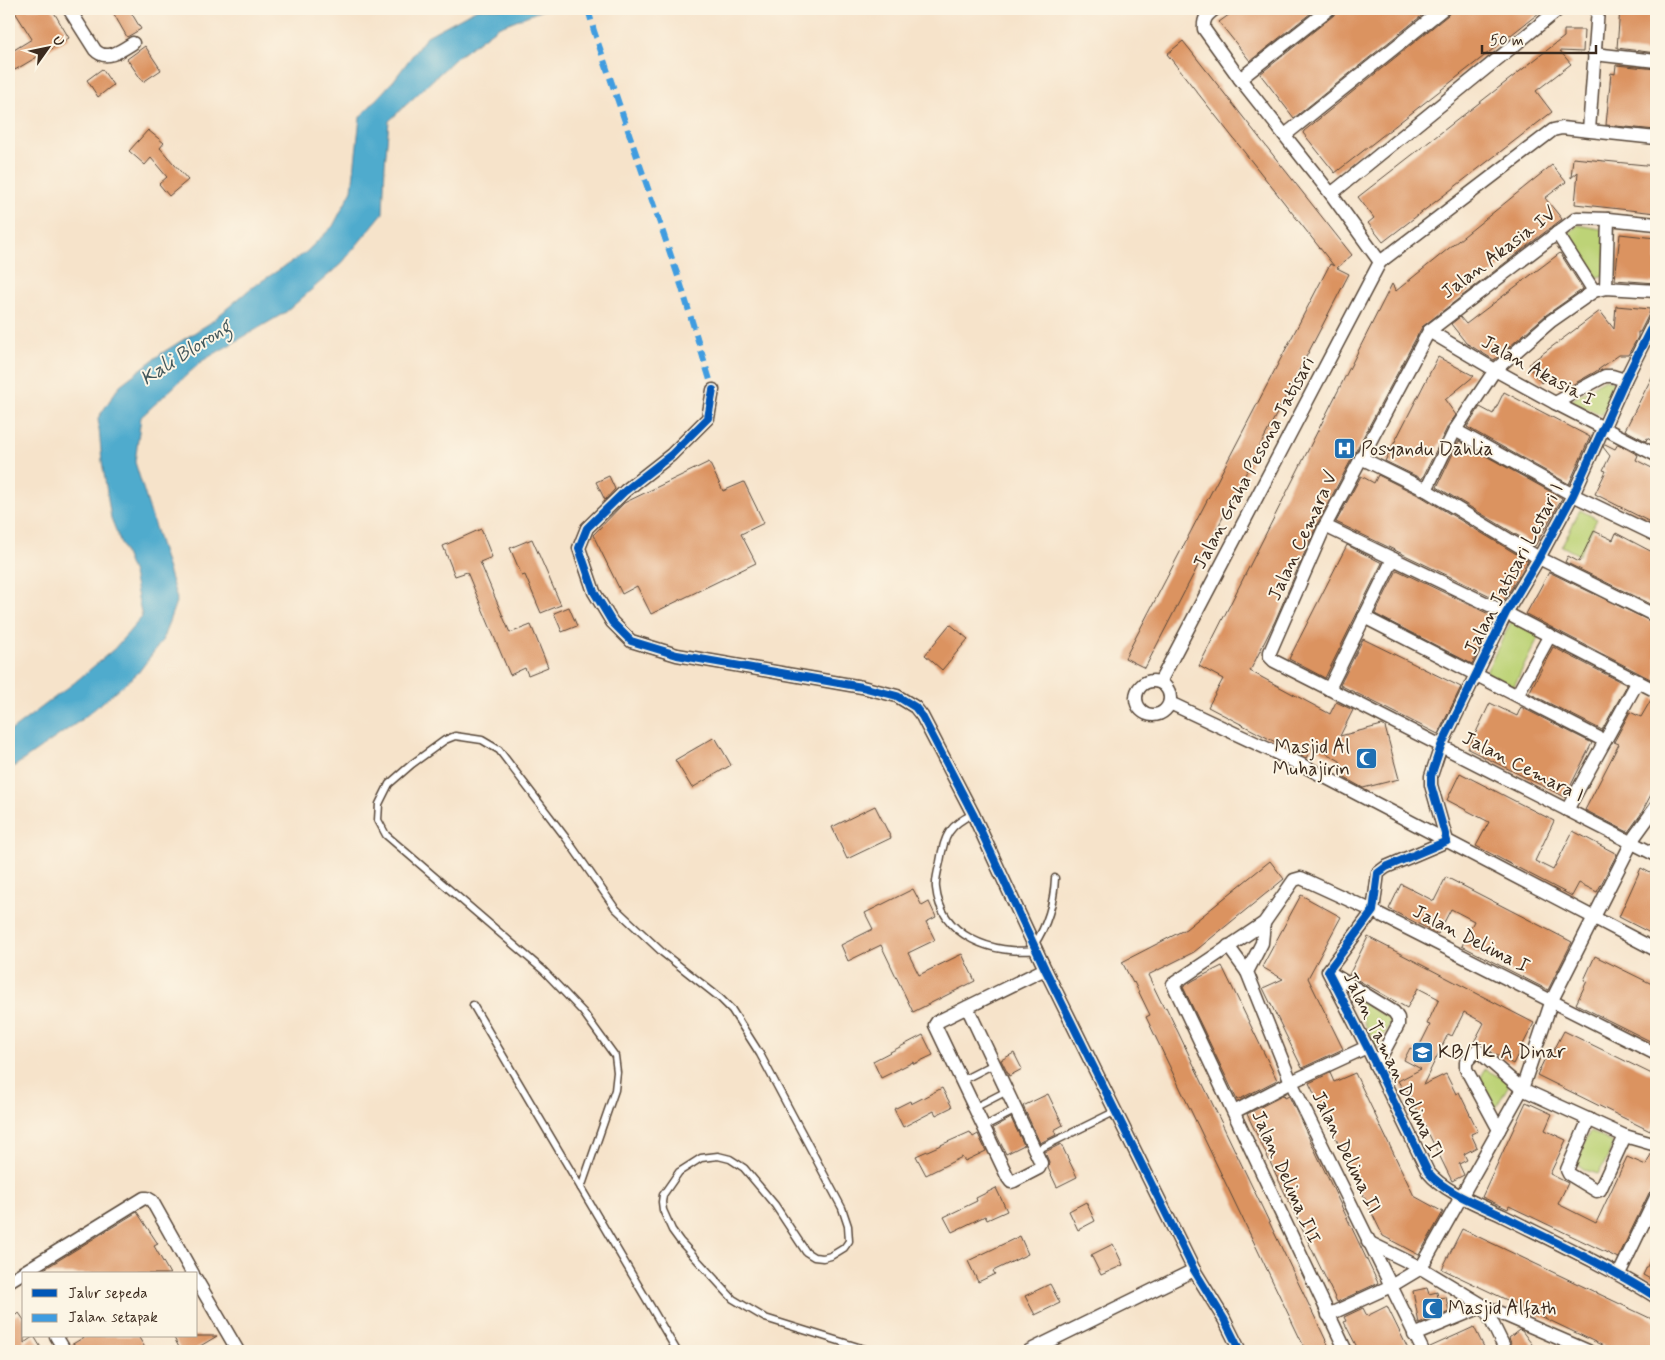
<svg xmlns="http://www.w3.org/2000/svg" width="1665" height="1360" font-family="Mynerve,sans-serif">
<style>
.green{fill:#bdd377;stroke:#7c7e4a}
.water{fill:#4fabcd;stroke:#456a76}
.building{fill:#db9361}
.lines{fill:none;stroke-linecap:round;stroke-linejoin:round}
.service-casing{stroke:#574638;stroke-width:9}
.minor-casing{stroke:#574638;stroke-width:15}
.service{stroke:#fff;stroke-width:6}
.minor{stroke:#fff;stroke-width:12}
.quiet{stroke:#3f9ce0;stroke-width:6;stroke-dasharray:12 6;stroke-linecap:butt}
.cycleway-casing{stroke:#fcf5e5;stroke-width:11}
.cycleway{stroke:#0057b8;stroke-width:8}
.labels{text-anchor:middle;dominant-baseline:central;stroke-width:4;stroke-linejoin:round;paint-order:stroke}
.street-label{font-size:19px;fill:#3b2a1e;stroke:#fcf5e5}
.poi-label{font-size:19px;fill:#3b2a1e;stroke:#fcf5e5;text-anchor:start}
.water-label{font-size:20px;font-style:italic;fill:#42575b;stroke:#fcf5e5}
</style>
<rect width="100%" height="100%" fill="#fcf5e5"/>
<filter id="ink" filterUnits="userSpaceOnUse"><feTurbulence type="fractalNoise" baseFrequency=".02" numOctaves="2"/><feDisplacementMap in="SourceGraphic" scale="10" xChannelSelector="R" yChannelSelector="G"/><feConvolveMatrix kernelMatrix="1 2 1 2 8 2 1 2 1" color-interpolation-filters="sRGB"/></filter>
<filter id="wash" filterUnits="userSpaceOnUse"><feTurbulence type="fractalNoise" baseFrequency=".0096" numOctaves="4" result="noise"/><feDisplacementMap in="SourceGraphic" scale="20" xChannelSelector="R" yChannelSelector="G"/><feGaussianBlur stdDeviation="1.12" result="paint"/><feColorMatrix in="noise" values="0 0 0 0 0 0 0 0 0 0 0 0 0 0 0 0 0 1.4 0 .05"/><feComposite in="paint" operator="in"/></filter>
<g filter="url(#wash)">
<rect width="100%" height="100%" fill="#f6e3ca"/>
<g class="green">
<polygon points="1578,225 1606,230 1605,275 1594,278 1566,235"/>
<polygon points="1605,379 1619,383 1602,415 1570,401"/>
<polygon points="1580,510 1597,519 1579,555 1562,546"/>
<polygon points="1513,618 1541,632 1514,686 1486,672"/>
<polygon points="1352,997 1392,1020 1377,1048"/>
<polygon points="1485,1069 1510,1083 1495,1109 1477,1086"/>
<polygon points="1590,1131 1613,1143 1607,1159 1598,1174 1585,1170 1576,1163"/>
</g>
<polygon class="water" points="477,9 545,9 498,27 456,58 389,121 385,165 383,213 342,263 286,312 202,361 141,417 135,462 177,599 162,641 138,673 81,720 9,770 9,732 74,683 114,649 142,617 133,574 111,518 102,461 98,418 120,385 162,353 210,323 251,288 305,253 333,226 352,190 360,117 394,80 427,36"/>
<g id="blocks">
<g class="building">
<polygon points="13,9 52,9 69,38 15,70 9,60 9,53 32,39"/>
<polygon points="111,9 129,9 141,29 127,37"/>
<polygon points="1237,9 1316,9 1250,61 1219,22"/>
<polygon points="1337,9 1430,9 1294,118 1260,74 1334,15"/>
<polygon points="1451,9 1544,9 1335,173 1303,133 1304,131 1448,15"/>
<polygon points="1620,9 1656,9 1656,53 1617,48"/>
<polygon points="1564,30 1584,30 1583,52 1560,51 1571,64 1536,91 1552,112 1383,242 1368,223 1374,218 1358,197 1564,37"/>
<polygon points="1183,41 1352,255 1337,268 1349,274 1145,668 1125,658 1330,264 1334,266 1167,54"/>
<polygon points="145,46 161,70 143,82 127,59"/>
<polygon points="1616,65 1656,69 1656,130 1606,125 1611,73 1615,74"/>
<polygon points="102,69 113,85 98,97 87,80"/>
<polygon points="148,130 164,143 160,148 188,180 169,196 159,184 167,177 151,158 145,165 129,151"/>
<polygon points="1573,158 1656,166 1656,213 1575,204 1578,172 1571,178"/>
<polygon points="1552,165 1566,182 1545,198 1562,219 1422,327 1318,522 1275,621 1250,671 1330,714 1336,702 1353,710 1340,736 1382,725 1385,727 1399,779 1363,788 1345,778 1340,761 1313,746 1306,758 1208,707 1223,679 1199,666 1392,284 1396,291"/>
<polygon points="1620,234 1656,238 1656,283 1615,280"/>
<polygon points="1560,253 1583,289 1546,315 1494,360 1466,343 1451,324 1460,317 1466,324"/>
<polygon points="1616,306 1650,309 1649,314 1640,332 1638,332 1638,337 1628,355 1619,355 1595,372 1561,391 1550,376 1541,383 1530,368 1530,363 1600,311 1614,329"/>
<polygon points="1438,357 1474,376 1445,400 1456,415 1448,426 1422,479 1385,461"/>
<polygon points="1656,369 1656,443 1647,438 1646,441 1625,430"/>
<polygon points="1504,392 1590,437 1569,484 1467,427 1480,407 1493,414"/>
<polygon points="1459,441 1562,498 1535,546 1437,487"/>
<polygon points="1605,444 1615,449 1618,444 1638,455 1636,460 1656,470 1656,525 1595,494 1606,471 1603,470 1610,456 1603,447"/>
<polygon points="709,462 723,491 744,482 764,523 741,534 756,563 651,614 637,586 622,594 593,535 624,503"/>
<polygon points="1378,475 1422,497 1528,561 1503,602 1336,522 1361,476 1374,483"/>
<polygon points="609,476 615,489 605,500 596,482"/>
<polygon points="481,529 492,557 480,562 510,633 531,625 548,667 528,675 525,668 510,675 467,572 455,576 443,546"/>
<polygon points="1594,531 1613,540 1616,533 1656,554 1656,607 1565,562 1568,556 1579,562"/>
<polygon points="532,539 561,605 541,613 525,575 522,576 510,548"/>
<polygon points="1347,545 1382,563 1325,678 1289,659"/>
<polygon points="1397,570 1495,617 1472,664 1375,614"/>
<polygon points="1549,572 1656,624 1656,682 1526,614"/>
<polygon points="569,607 577,626 562,632 554,613"/>
<polygon points="950,624 968,639 942,670 925,655"/>
<polygon points="1363,639 1461,687 1438,734 1340,685"/>
<polygon points="1553,647 1627,685 1602,730 1529,693"/>
<polygon points="1652,698 1656,699 1656,785 1641,814 1628,832 1585,810 1619,744 1614,742 1630,712 1641,717"/>
<polygon points="1490,703 1517,716 1521,707 1592,743 1565,797 1468,749"/>
<polygon points="715,737 731,765 692,788 675,760"/>
<polygon points="1460,773 1554,821 1535,861 1553,870 1573,831 1617,854 1597,892 1579,883 1572,896 1476,846 1489,822 1447,800"/>
<polygon points="875,806 891,838 847,859 832,827"/>
<polygon points="1270,861 1284,879 1194,952 1148,975 1164,1008 1166,1007 1331,1351 1306,1351 1146,1017 1150,1015 1134,982 1133,983 1122,962 1186,929"/>
<polygon points="1641,868 1656,876 1656,936 1619,917"/>
<polygon points="1446,877 1572,942 1548,990 1462,946 1474,921 1451,909 1438,934 1389,909 1401,884 1434,901"/>
<polygon points="913,889 922,906 929,902 936,917 926,922 935,940 908,953 919,975 962,954 975,981 913,1012 881,945 848,961 841,945 873,929 865,913"/>
<polygon points="1301,895 1341,917 1308,978 1343,1049 1302,1068 1263,988 1283,979 1262,967"/>
<polygon points="1368,937 1534,1023 1513,1064 1494,1054 1482,1044 1474,1042 1484,1023 1464,1012 1452,1036 1448,1034 1423,1085 1446,1074 1456,1094 1459,1092 1478,1131 1471,1134 1477,1147 1464,1154 1467,1160 1459,1164 1464,1175 1452,1181 1407,1090 1404,1091 1398,1081 1421,1069 1404,1060 1410,1048 1417,1051 1430,1025 1427,1024 1439,999 1418,988 1407,1008 1349,975"/>
<polygon points="1595,956 1656,986 1656,1044 1576,1004 1587,981 1584,980"/>
<polygon points="1222,966 1277,1080 1240,1099 1240,1098 1237,1100 1183,987 1194,980"/>
<polygon points="1564,1031 1656,1076 1656,1119 1650,1131 1537,1075 1548,1052 1552,1054"/>
<polygon points="923,1035 933,1055 914,1064 913,1062 881,1078 873,1061"/>
<polygon points="1014,1053 1022,1069 1009,1076 1001,1060"/>
<polygon points="1330,1073 1334,1082 1355,1073 1414,1196 1443,1212 1419,1255 1383,1236 1309,1083"/>
<polygon points="942,1088 952,1107 936,1115 934,1111 903,1127 894,1109 910,1101 911,1104"/>
<polygon points="1048,1094 1063,1125 1054,1130 1056,1135 1040,1143 1023,1106"/>
<polygon points="1284,1095 1285,1098 1289,1096 1378,1283 1337,1302 1247,1114"/>
<polygon points="1526,1102 1552,1114 1545,1130 1566,1140 1550,1174 1568,1183 1558,1204 1596,1223 1627,1157 1646,1165 1652,1152 1656,1153 1656,1189 1652,1190 1649,1193 1618,1258 1509,1206 1508,1209 1482,1197"/>
<polygon points="1011,1118 1024,1145 1006,1154 993,1128"/>
<polygon points="970,1132 973,1137 978,1134 986,1151 965,1161 962,1157 926,1175 916,1156"/>
<polygon points="1061,1144 1077,1177 1057,1187 1048,1168 1049,1162 1045,1152"/>
<polygon points="996,1188 1007,1211 987,1220 985,1216 952,1232 944,1217 977,1201 976,1198"/>
<polygon points="1086,1202 1095,1221 1078,1230 1069,1211"/>
<polygon points="137,1212 158,1244 154,1246 170,1274 36,1274"/>
<polygon points="1462,1229 1656,1321 1656,1351 1614,1351 1442,1269"/>
<polygon points="1020,1236 1028,1254 993,1271 995,1274 978,1282 968,1261"/>
<polygon points="1113,1244 1123,1265 1101,1275 1091,1255"/>
<polygon points="1656,1248 1656,1282 1643,1275"/>
<polygon points="1050,1284 1060,1303 1035,1315 1025,1296"/>
<polygon points="1427,1288 1429,1294 1437,1292 1438,1298 1446,1297 1449,1312 1419,1324 1413,1291"/>
<polygon points="1387,1306 1409,1351 1359,1351 1344,1322 1346,1321 1344,1317 1363,1308 1367,1316"/>
<polygon points="19,1313 24,1320 24,1343 34,1336 43,1351 9,1351 9,1319"/>
<polygon points="1474,1327 1486,1351 1431,1351 1430,1347"/>
<polygon points="1519,1330 1522,1331 1537,1351 1514,1351 1509,1338"/>
<polygon points="86,1336 138,1336 147,1351 73,1351 71,1345"/>
<polygon points="173,1336 217,1336 192,1351 181,1351"/>
</g>
</g>
</g>
<g filter="url(#ink)">
<use href="#blocks" fill-opacity="0" stroke="#574638" stroke-width="1"/>
<g class="lines">
<defs>
<g id="service">
<path d="M973,814c-24,11 -29,22 -33,48 -2,8 -5,18 -4,26 5,49 58,67 100,62"/>
<path d="M1034,945c14,-21 20,-42 21,-67"/>
<polyline points="473,1005 677,1351"/>
<polyline points="961,1081 994,1064"/>
<polyline points="974,1108 1007,1091"/>
<polyline points="983,1127 1016,1110"/>
<polyline points="1035,1151 1116,1111"/>
<polyline points="581,1188 615,1090 617,1072 615,1056 583,1012 543,970 386,835 378,820 379,804 389,784 412,764 445,740 455,736 482,740 499,750 566,838 615,908 663,953 720,998 732,1010 760,1054 842,1208 848,1226 849,1241 844,1248 831,1256 823,1258 814,1257 806,1252 775,1205 744,1168 730,1159 718,1156 701,1158 679,1172 663,1195 662,1202 663,1210 672,1230 680,1241 733,1299 765,1318 871,1351"/>
</g>
<g id="minor">
<path d="M69,9l26,41c11,12 27,0 38,-7"/>
<path d="M1215,9c-8,6 -12,9 -11,20l36,50 91,115 49,68"/>
<polyline points="1594,54 1656,61"/>
<polyline points="1240,79 1329,9"/>
<polyline points="1589,130 1598,9"/>
<polyline points="1285,135 1443,9"/>
<polyline points="1331,194 1559,9"/>
<polyline points="1656,224 1608,219 1577,218 1429,331 1325,526 1270,652 1270,657 1274,661 1656,855"/>
<polyline points="1557,233 1594,291"/>
<polyline points="1606,288 1608,219"/>
<path d="M1656,318l-31,62 -52,115 -34,63 -33,55 -65,133 -10,30v9l16,56 -61,26 -8,6 -5,38 -45,60 39,76 61,125c16,20 52,33 75,44 52,26 104,50 153,81"/>
<polyline points="1429,331 1495,370 1555,403 1656,455"/>
<polyline points="713,390 708,418 671,455 625,491 587,528 579,548 594,592 612,622 631,641 677,655 862,687 897,696 915,707 922,716 973,814 1045,969 1194,1270 1224,1319 1240,1351"/>
<polyline points="1555,403 1605,376 1612,376 1625,380"/>
<polyline points="1455,430 1573,495 1656,535"/>
<polyline points="1361,458 1426,490 1539,558 1656,616"/>
<polyline points="1426,490 1455,430 1495,370 1551,321 1594,291 1606,288 1656,291"/>
<polyline points="1325,526 1506,613 1656,691"/>
<polyline points="1364,617 1605,741"/>
<circle cx="1153" cy="698" r="17"/>
<polyline points="1160,682 1380,262 1553,130 1562,128 1656,138"/>
<polyline points="1329,689 1393,559"/>
<polyline points="1517,695 1550,635"/>
<polyline points="1170,703 1302,765 1656,950"/>
<polyline points="1567,810 1638,681"/>
<polyline points="1264,923 1262,943 1247,972 1291,1082 1423,1351"/>
<polyline points="1228,946 1247,972"/>
<polyline points="1329,972 1394,1012 1398,1018 1398,1025 1376,1066"/>
<polyline points="967,1007 1041,1163 1039,1168 1014,1181 1011,1182 1008,1178 935,1025 937,1022 1045,969"/>
<polyline points="1234,1112 1291,1082 1367,1047"/>
<polyline points="1589,1119 1567,1170 1569,1174 1597,1191 1600,1190 1625,1136"/>
<polyline points="1499,1130 1466,1069 1466,1062 1477,1050 1522,1089 1625,1136 1656,1145"/>
<polyline points="1368,1242 1421,1268 1522,1089 1552,1000 1635,836 1656,807"/>
<polyline points="1619,1274 1656,1197"/>
<polyline points="196,1279 238,1351"/>
<polyline points="9,1281 144,1198 147,1198 152,1201 193,1274"/>
<polyline points="1328,1315 1391,1286 1421,1268 1484,1306 1588,1351"/>
<polyline points="1414,1335 1484,1306 1506,1351"/>
<polyline points="56,1336 65,1351"/>
<polyline points="1029,1351 1194,1270"/>
<polyline points="1346,1351 1173,984 1264,923 1294,880 1301,878 1373,911 1656,1054"/>
</g>
</defs>
<use href="#service" class="service-casing"/>
<use href="#minor" class="minor-casing"/>
<use href="#service" class="service"/>
<use href="#minor" class="minor"/>
<polyline class="quiet" points="588,9 594,31 681,285 713,390"/>
<defs>
<g id="cycleway">
<path d="M1656,318l-31,62 -52,115 -34,63 -33,55 -65,133 -10,30v9l16,56 -61,26 -8,6 -5,38 -45,60 39,76 61,125c16,20 52,33 75,44 52,26 104,50 153,81"/>
<polyline points="713,390 708,418 671,455 625,491 587,528 579,548 594,592 612,622 631,641 677,655 862,687 897,696 915,707 922,716 973,814 1045,969 1194,1270 1224,1319 1240,1351"/>
</g>
</defs>
<use href="#cycleway" class="cycleway-casing"/>
<use href="#cycleway" class="cycleway"/>
</g>
</g>
<defs>
<symbol id="hospital-square" viewBox="-11 -11 22 22"><rect x="-9" y="-9" width="18" height="18" rx="4" fill="#1f6fb2" stroke="#fcf5e5"/><path d="M-5-5h3v3.5h4V-5h3V5h-3V1.5h-4V5h-3Z" fill="#fff"/></symbol>
<symbol id="mosque-square" viewBox="-11 -11 22 22"><rect x="-9" y="-9" width="18" height="18" rx="4" fill="#1f6fb2" stroke="#fcf5e5"/><path d="M3.5-4.9A6 6 0 1 0 3.5 4.9A5 5 0 1 1 3.5-4.9Z" fill="#fff"/></symbol>
<symbol id="school-square" viewBox="-11 -11 22 22"><rect x="-9" y="-9" width="18" height="18" rx="4" fill="#1f6fb2" stroke="#fcf5e5"/><path d="M0-5L7-2L0 1L-7-2ZM-4 1L0 2.5L4 1V4Q0 6-4 4Z" fill="#fff"/></symbol>
</defs>
<g fill-rule="evenodd">
<use href="#hospital-square" x="1332" y="436" width="25" height="25"/>
<use href="#mosque-square" x="1354" y="746" width="25" height="25"/>
<use href="#school-square" x="1410" y="1040" width="25" height="25"/>
<use href="#mosque-square" x="1420" y="1296" width="25" height="25"/>
</g>
<g class="labels">
<g class="street-label">
<text transform="translate(1499 253) rotate(-37)">Jalan Akasia IV</text>
<text transform="translate(1538 371) rotate(29)">Jalan Akasia I</text>
<text transform="translate(1254 463) rotate(-62)">Jalan Graha Pesona Jatisari</text>
<text transform="translate(1303 536) rotate(-65)">Jalan Cemara V</text>
<text transform="translate(1514 569) rotate(-62)">Jalan Jatisari Lestari I</text>
<text transform="translate(1523 767) rotate(27)">Jalan Cemara I</text>
<text transform="translate(1471 939) rotate(27)">Jalan Delima I</text>
<text transform="translate(1393 1065) rotate(64)">Jalan Taman Delima II</text>
<text transform="translate(1346 1152) rotate(64)">Jalan Delima II</text>
<text transform="translate(1286 1177) rotate(66)">Jalan Delima III</text>
</g>
<g class="poi-label">
<text x="1361" y="449">Posyandu Dahlia</text>
<text x="1350" y="747" text-anchor="end">Masjid Al<tspan x="1350" dy="22">Muhajirin</tspan></text>
<text x="1438" y="1052">KB/TK A Dinar</text>
<text x="1448" y="1308">Masjid Alfath</text>
</g>
<g class="water-label">
<text transform="translate(186 353) rotate(-33)">Kali Blorong</text>
</g>
</g>
<rect width="1665" height="1360" fill="none" stroke="#fcf5e5" stroke-width="30"/>
<rect x="22" y="1272" width="175" height="65" fill="#fcf5e5" stroke="#afa495"/>
<rect x="32" y="1289" width="25" height="8" fill="#0057b8" stroke="#afa495"/>
<text x="68" y="1298" font-size="15" fill="#3b2a1e">Jalur sepeda</text>
<rect x="32" y="1314" width="25" height="8" fill="#3f9ce0" stroke="#afa495"/>
<text x="68" y="1322" font-size="15" fill="#3b2a1e">Jalan setapak</text>
<g transform="translate(48 48) rotate(57)" stroke="#fcf5e5" stroke-width="4" paint-order="stroke">
<path d="M0-4L9 19L0 12L-9 19Z" fill="#3b2a1e"/>
<text y="-8" font-size="14" font-weight="bold" text-anchor="middle" fill="#3b2a1e">U</text>
</g>
<path d="M1482 45v8h114v-8" fill="none" stroke="#3b2a1e" stroke-width="2.5"/>
<text x="1490" y="45" font-size="15" fill="#3b2a1e" stroke="#fcf5e5" stroke-width="4" paint-order="stroke">50 m</text>
</svg>
